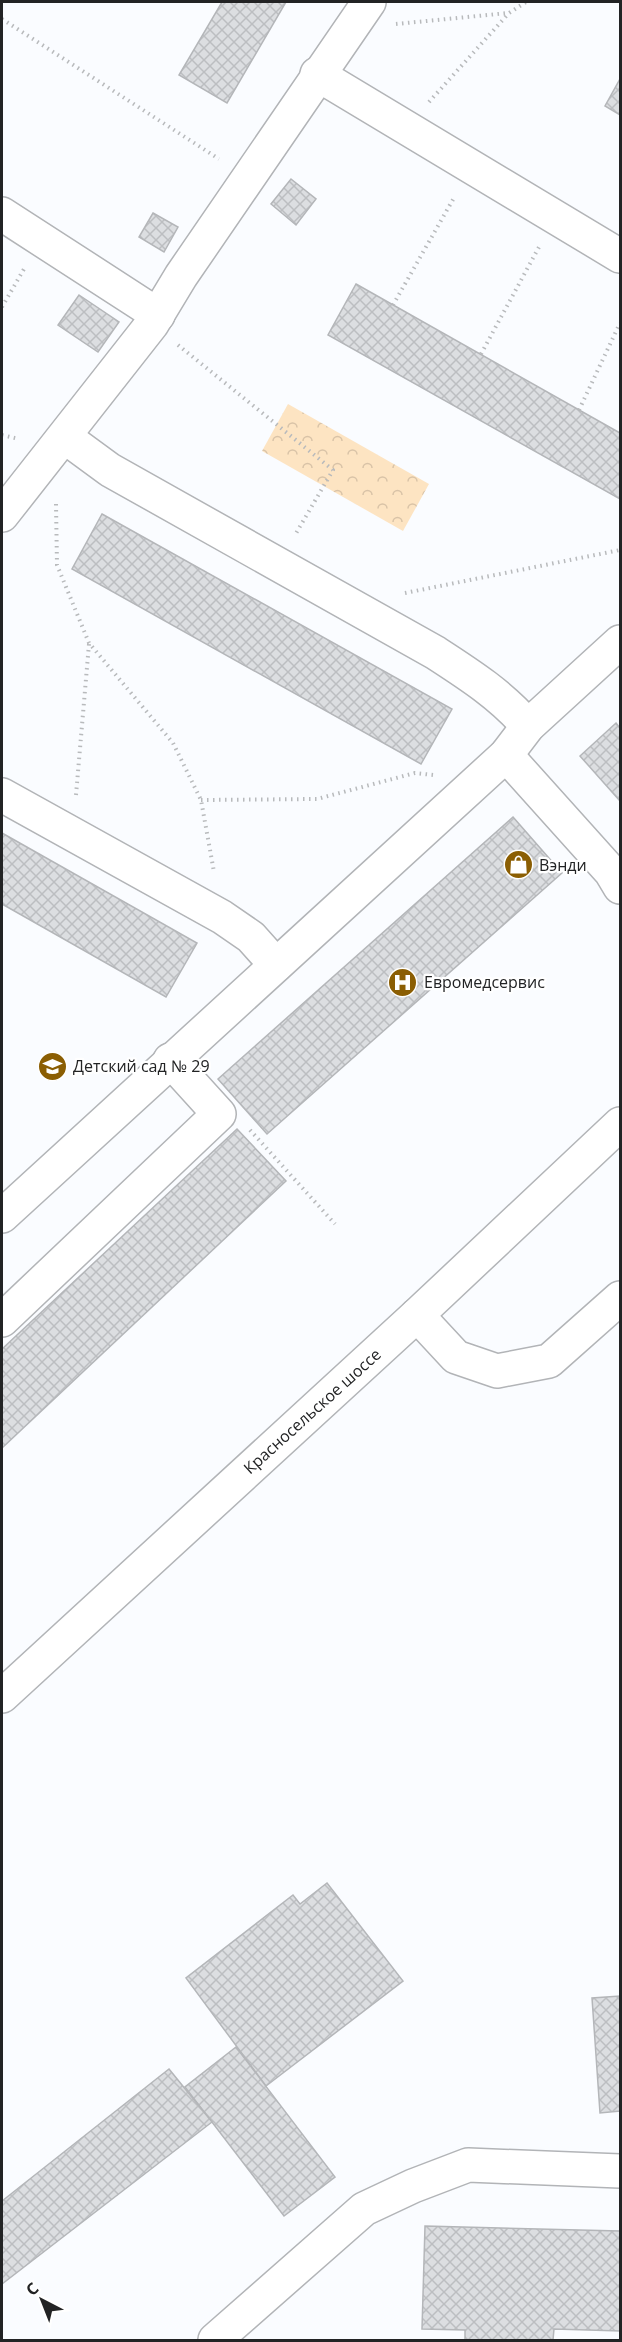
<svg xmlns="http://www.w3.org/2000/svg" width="622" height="2342" font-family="'Open Sans',sans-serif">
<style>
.forest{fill:url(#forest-crowns)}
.building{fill:url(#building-cross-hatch);stroke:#b4b6b9;stroke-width:1.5}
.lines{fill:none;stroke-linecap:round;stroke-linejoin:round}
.minor-casing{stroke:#b2b4b7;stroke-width:36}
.major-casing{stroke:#b2b4b7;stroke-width:36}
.path{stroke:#b8babc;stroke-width:4;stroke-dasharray:1.5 4.5;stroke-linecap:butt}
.minor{stroke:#fff;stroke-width:33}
.major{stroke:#fff;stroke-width:33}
.labels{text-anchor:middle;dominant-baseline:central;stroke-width:4.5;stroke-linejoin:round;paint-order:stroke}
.poi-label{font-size:16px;fill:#222324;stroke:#fff;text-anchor:start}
.street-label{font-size:16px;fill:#222324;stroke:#fff}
</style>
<defs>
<pattern id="forest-crowns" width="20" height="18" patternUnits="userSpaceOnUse" patternTransform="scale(1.5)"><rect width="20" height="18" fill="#fde4c2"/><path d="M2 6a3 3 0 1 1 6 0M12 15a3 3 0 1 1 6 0" fill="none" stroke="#d9c3a7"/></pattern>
<pattern id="building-cross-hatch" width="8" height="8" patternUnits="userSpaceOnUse" patternTransform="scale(1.5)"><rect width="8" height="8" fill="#dcdee1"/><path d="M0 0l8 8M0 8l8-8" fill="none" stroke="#bcbec1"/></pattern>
</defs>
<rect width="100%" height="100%" fill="#fafcff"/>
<polygon class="forest" points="288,404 429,484 403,531 262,451"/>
<g class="building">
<polygon points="222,2 286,2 227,103 179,75"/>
<polygon points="620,79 620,115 605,106"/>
<polygon points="291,179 316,199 296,225 271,204"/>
<polygon points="153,213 178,227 164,252 139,237"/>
<polygon points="356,284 620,433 620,499 328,335"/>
<polygon points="79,295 119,322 98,352 58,325"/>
<polygon points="102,514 452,709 421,764 72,569"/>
<polygon points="616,723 620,728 620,801 580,756"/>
<polygon points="513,817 562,873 267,1134 218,1079"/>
<polygon points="2,833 197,943 166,997 2,904"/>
<polygon points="237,1129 286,1181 2,1448 2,1349"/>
<polygon points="327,1883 403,1981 266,2086 186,1978 293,1895 300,1904"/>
<polygon points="620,1996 620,2111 600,2113 592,1998"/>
<polygon points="236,2047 335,2177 284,2216 185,2087"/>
<polygon points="169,2069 212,2122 2,2284 2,2201"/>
<polygon points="425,2226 620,2231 620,2331 554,2329 553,2340 465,2340 465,2330 422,2329"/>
</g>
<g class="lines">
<defs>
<g id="minor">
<polyline points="317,74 620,256"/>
<polyline points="2,214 158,315"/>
<path d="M65,437l45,33 326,183c34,22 65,42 92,73"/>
<polyline points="2,515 152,324 181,276 369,2"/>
<polyline points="506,755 611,872 620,887"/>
<polyline points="2,795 222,917 251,937 276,965"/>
<polyline points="2,1216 506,755 528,726 620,642"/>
<polyline points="417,1315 456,1357 497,1371 549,1361 620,1298"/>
<polyline points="2,1320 219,1114 170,1060"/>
<polyline points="215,2340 364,2209 413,2186 468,2165 620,2171"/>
</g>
<polyline id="major" points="2,1696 417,1315 620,1124"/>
</defs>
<use href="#minor" class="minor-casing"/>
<use href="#major" class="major-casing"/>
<g class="path">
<polyline points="2,19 219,159"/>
<polyline points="396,24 508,13"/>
<polyline points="429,102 509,13 526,2"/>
<polyline points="393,305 455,196"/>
<polyline points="2,307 24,269"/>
<polyline points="178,345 333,470 295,535"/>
<polyline points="481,354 539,247"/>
<polyline points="579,410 620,323"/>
<polyline points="2,435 19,439"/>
<polyline points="56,504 57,565 89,643 173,743 201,800 214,872"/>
<polyline points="405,593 620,550"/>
<polyline points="76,795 89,644"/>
<polyline points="201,800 317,799 415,773 433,775"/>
<polyline points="250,1130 335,1224"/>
</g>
<use href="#minor" class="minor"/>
<use href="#major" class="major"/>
</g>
<defs>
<symbol id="shop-disc" viewBox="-11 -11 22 22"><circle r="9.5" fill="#8b5e03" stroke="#fff"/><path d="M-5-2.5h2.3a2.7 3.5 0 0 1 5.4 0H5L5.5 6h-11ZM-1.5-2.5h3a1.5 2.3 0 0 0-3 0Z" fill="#fff"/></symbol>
<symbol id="hospital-disc" viewBox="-11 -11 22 22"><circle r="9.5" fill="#8b5e03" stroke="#fff"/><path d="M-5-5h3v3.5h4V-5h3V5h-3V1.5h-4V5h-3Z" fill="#fff"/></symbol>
<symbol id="school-disc" viewBox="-11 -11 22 22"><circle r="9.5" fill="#8b5e03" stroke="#fff"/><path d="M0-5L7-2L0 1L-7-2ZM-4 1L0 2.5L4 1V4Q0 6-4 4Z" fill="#fff"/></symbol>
</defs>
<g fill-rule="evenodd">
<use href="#shop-disc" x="502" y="848" width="33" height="33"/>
<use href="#hospital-disc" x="386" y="966" width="33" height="33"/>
<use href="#school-disc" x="36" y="1050" width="33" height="33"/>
</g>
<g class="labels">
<g class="poi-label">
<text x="539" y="865">Вэнди</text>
<text x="424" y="982">Евромедсервис</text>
<text x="73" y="1066">Детский сад № 29</text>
</g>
<g class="street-label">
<text transform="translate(312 1411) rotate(-42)">Красносельское шоссе</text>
</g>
</g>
<rect width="622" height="2342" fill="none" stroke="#222324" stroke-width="6"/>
<g transform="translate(42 2300) rotate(318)" stroke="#ffffff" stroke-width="4.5" paint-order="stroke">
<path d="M0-4.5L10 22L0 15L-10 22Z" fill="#222324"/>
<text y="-9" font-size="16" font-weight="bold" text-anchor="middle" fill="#222324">С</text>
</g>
</svg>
